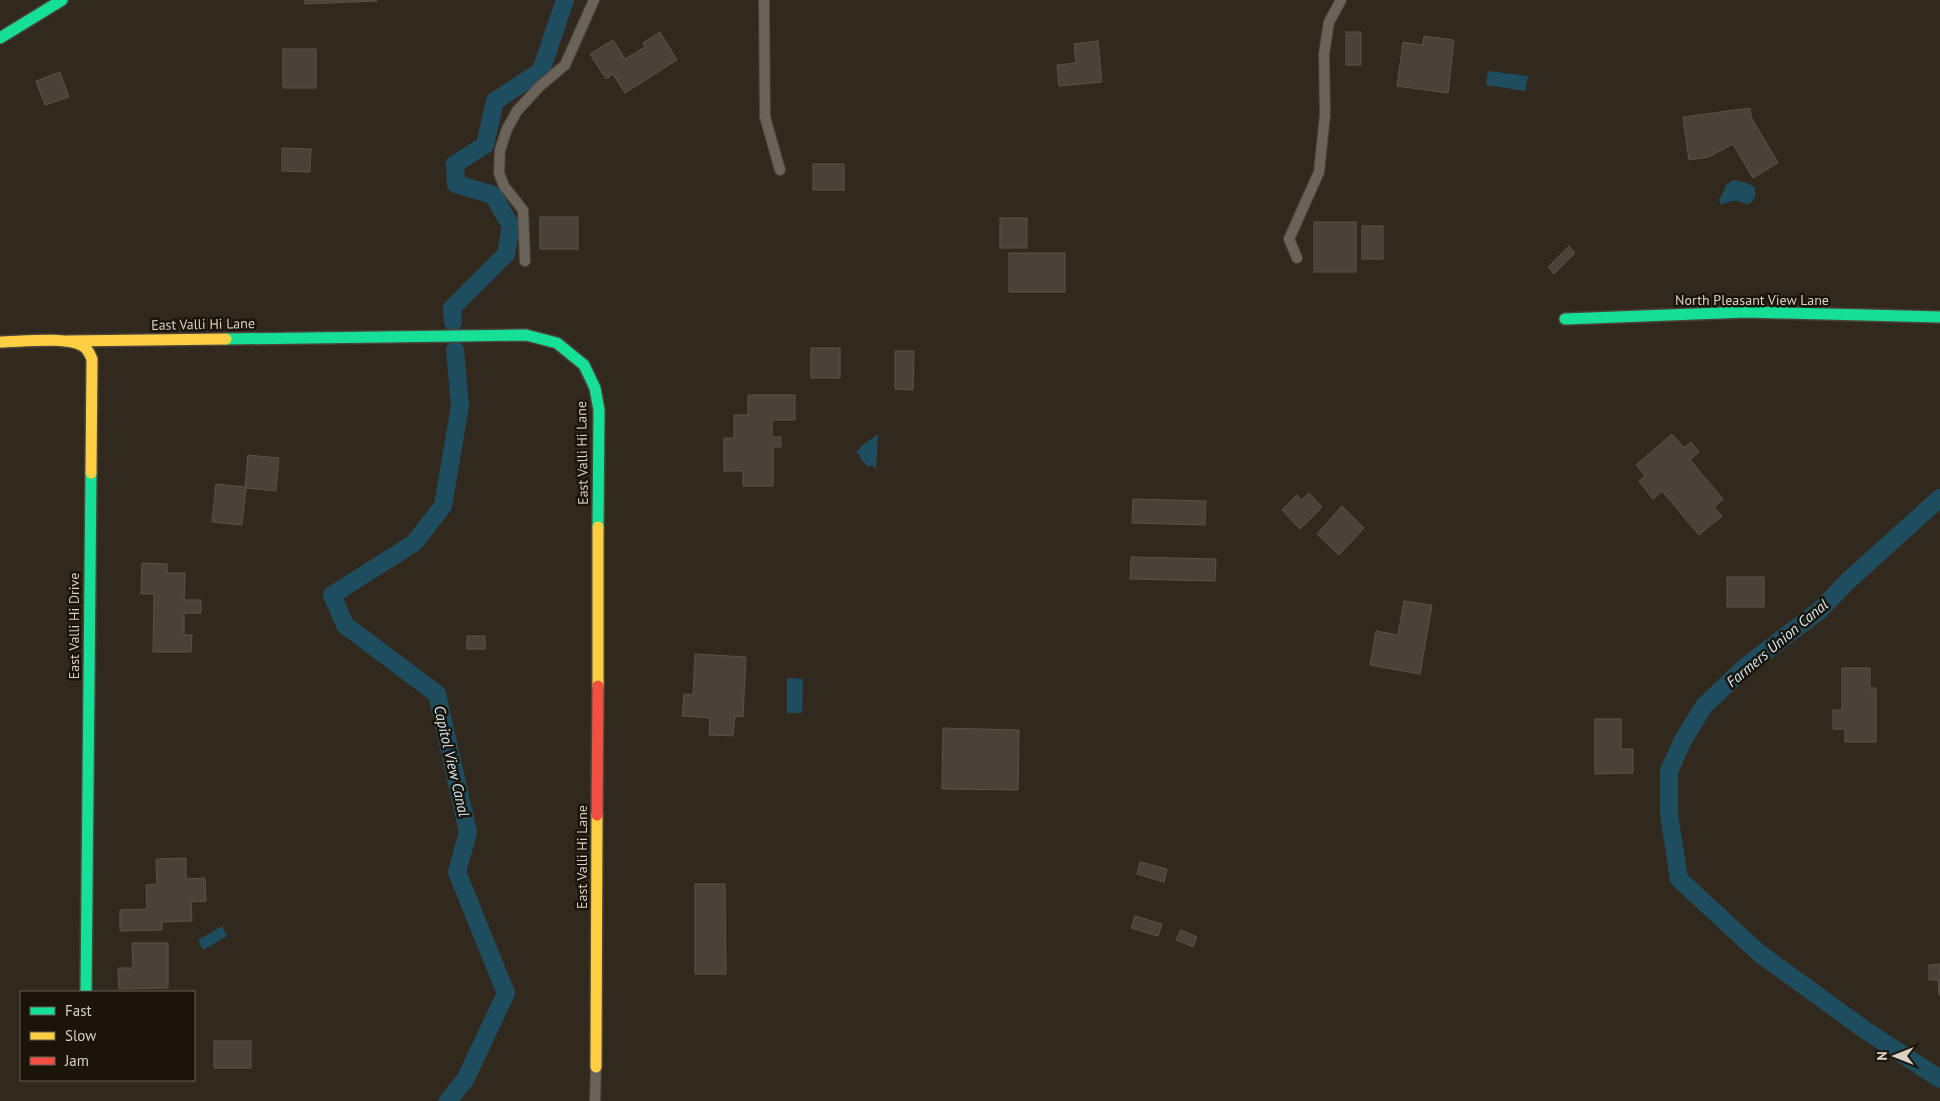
<svg xmlns="http://www.w3.org/2000/svg" width="1940" height="1101" font-family="'PT Sans',sans-serif">
<style>
.water{fill:#1f4d60}
.lines{fill:none;stroke-linecap:round;stroke-linejoin:round}
.canal{stroke:#1f4d60;stroke-width:18}
.building{fill:#4a4239;stroke:#5a5348}
.lane-casing{stroke:#4b443b;stroke-width:12}
.fast-casing{stroke:#4b443b;stroke-width:14}
.slow-casing{stroke:#4b443b;stroke-width:14}
.jam-casing{stroke:#4b443b;stroke-width:14}
.lane{stroke:#69635a;stroke-width:10}
.fast{stroke:#16e098;stroke-width:11}
.slow{stroke:#ffcf43;stroke-width:11}
.jam{stroke:#f24e42;stroke-width:11}
.labels{text-anchor:middle;dominant-baseline:central;stroke-width:5;stroke-linejoin:round;paint-order:stroke}
.street-label{font-size:14px;fill:#dad0c4;stroke:#1b140b}
.water-label{font-size:15px;font-style:italic;fill:#d1e7f3;stroke:#1b140b}
</style>
<rect width="100%" height="100%" fill="#32291e"/>
<g class="water">
<polygon points="1488,71 1528,76 1525,91 1486,85"/>
<path d="M1733,180l14,3 7,4 2,8c-8,17 -13,4 -24,6 -5,1 -8,3 -12,3l-1,-4 6,-11v-3z"/>
<polygon points="878,434 876,469 872,465 868,467 860,458 859,454 857,454 857,450 860,450 860,447"/>
<polygon points="787,678 803,679 802,713 787,713"/>
<polygon points="222,926 227,936 203,950 198,940"/>
</g>
<g class="lines">
<g class="canal">
<polyline points="453,322 452,308 506,254 511,226 493,195 456,184 455,164 485,145 495,101 541,71 565,0"/>
<polyline points="1940,498 1849,580 1820,610 1745,667 1704,706 1683,740 1669,771 1669,814 1679,879 1759,953 1865,1030 1940,1079"/>
<polyline points="448,1101 465,1080 506,993 457,872 468,832 437,694 345,625 332,595 414,543 443,506 460,406 455,350"/>
</g>
</g>
<g class="building">
<polygon points="305,0 377,0 377,1 305,4"/>
<polygon points="660,32 677,60 625,93 613,74 606,79 590,54 613,40 625,59 645,47 643,43"/>
<rect x="1346" y="32" width="15" height="33"/>
<polygon points="1424,36 1454,40 1448,93 1397,86 1403,42 1423,45"/>
<polygon points="1098,41 1102,82 1059,86 1057,65 1076,63 1074,44"/>
<rect x="283" y="49" width="33" height="39"/>
<polygon points="60,72 69,97 45,105 36,81"/>
<polygon points="1750,108 1751,117 1778,163 1753,178 1733,144 1709,157 1689,160 1683,117"/>
<polygon points="282,148 311,149 310,172 282,171"/>
<rect x="813" y="164" width="31" height="26"/>
<rect x="540" y="217" width="38" height="32"/>
<rect x="1000" y="218" width="27" height="30"/>
<rect x="1314" y="222" width="42" height="50"/>
<rect x="1362" y="226" width="21" height="33"/>
<polygon points="1569,246 1575,253 1554,274 1548,267"/>
<rect x="1009" y="253" width="56" height="39"/>
<rect x="811" y="348" width="29" height="30"/>
<polygon points="895,351 914,351 913,390 895,389"/>
<polygon points="748,395 795,395 795,420 772,420 772,437 781,437 781,447 773,447 773,486 743,486 743,471 724,471 724,438 734,438 734,415 748,415"/>
<polygon points="1672,434 1684,448 1691,442 1699,452 1690,460 1723,499 1714,507 1722,516 1699,535 1662,491 1653,499 1639,481 1645,476 1636,465"/>
<polygon points="248,455 279,458 276,491 246,488 242,525 212,522 216,484 245,487"/>
<polygon points="1309,493 1322,507 1300,529 1282,510 1297,495 1301,500"/>
<polygon points="1133,499 1206,501 1205,525 1132,523"/>
<polygon points="1342,506 1364,528 1339,555 1317,534"/>
<polygon points="1131,557 1216,559 1215,581 1130,579"/>
<polygon points="142,563 167,564 167,573 185,573 184,600 201,600 201,613 184,613 184,635 192,635 191,652 153,652 154,594 141,594"/>
<rect x="1727" y="577" width="37" height="30"/>
<polygon points="1404,601 1432,605 1420,674 1370,665 1376,631 1398,635"/>
<rect x="467" y="636" width="18" height="13"/>
<polygon points="695,654 746,657 743,717 735,716 733,736 709,735 710,718 682,716 684,694 693,695"/>
<polygon points="1842,668 1870,668 1870,688 1876,688 1876,742 1845,742 1845,729 1833,729 1833,710 1842,710"/>
<polygon points="1595,719 1621,719 1621,749 1633,749 1633,773 1595,774"/>
<polygon points="943,728 1019,730 1018,790 942,789"/>
<polygon points="186,858 186,879 205,878 206,901 191,902 192,921 162,922 162,930 120,931 120,910 147,909 146,885 157,884 156,859"/>
<polygon points="1140,862 1167,869 1164,882 1137,874"/>
<polygon points="695,884 725,884 726,974 695,974"/>
<polygon points="1135,916 1162,924 1158,936 1131,928"/>
<polygon points="1181,930 1197,937 1193,947 1176,940"/>
<polygon points="132,943 168,943 168,988 119,989 118,968 133,968"/>
<polygon points="1940,964 1940,995 1939,995 1938,980 1929,980 1929,965"/>
<rect x="214" y="1041" width="37" height="27"/>
</g>
<g class="lines">
<defs>
<g id="lane">
<polyline points="764,0 765,117 780,170"/>
<polyline points="1297,258 1289,239 1319,172 1325,115 1324,54 1329,22 1341,0"/>
<polyline points="525,261 523,210 504,186 499,173 500,150 507,129 517,111 540,86 565,65 594,0"/>
<polyline points="595,1101 596,1068"/>
</g>
<g id="fast">
<polyline points="0,38 62,0"/>
<polyline points="1565,319 1746,312 1940,317"/>
<polyline points="226,339 526,335 557,343 584,365 595,388 599,410 598,527"/>
<polyline points="86,992 91,473"/>
</g>
<g id="slow">
<polyline points="68,341 226,339"/>
<path d="M0,342c19,0 67,-6 83,4 5,3 7,8 9,13l-1,114"/>
<polyline points="598,686 598,527"/>
<polyline points="596,1067 597,815"/>
</g>
<polyline id="jam" points="597,815 598,686"/>
</defs>
<use href="#lane" class="lane-casing"/>
<use href="#fast" class="fast-casing"/>
<use href="#slow" class="slow-casing"/>
<use href="#jam" class="jam-casing"/>
<use href="#lane" class="lane"/>
<use href="#fast" class="fast"/>
<use href="#slow" class="slow"/>
<use href="#jam" class="jam"/>
</g>
<g class="labels">
<g class="street-label">
<text x="1752" y="300">North Pleasant View Lane</text>
<text transform="translate(203 324) rotate(-1)">East Valli Hi Lane</text>
<text transform="translate(582 453) rotate(-91)">East Valli Hi Lane</text>
<text transform="translate(74 626) rotate(-90)">East Valli Hi Drive</text>
<text transform="translate(582 857) rotate(-90)">East Valli Hi Lane</text>
</g>
<g class="water-label">
<text transform="translate(1777 643) rotate(-40)">Farmers Union Canal</text>
<text transform="translate(452 761) rotate(77)">Capitol View Canal</text>
</g>
</g>
<rect x="20" y="991" width="175" height="90" fill="#1b140b" stroke="#675f55"/>
<rect x="30" y="1007" width="25" height="8" fill="#16e098" stroke="#675f55"/>
<text x="65" y="1016" font-size="15" fill="#dad0c4">Fast</text>
<rect x="30" y="1032" width="25" height="8" fill="#ffcf43" stroke="#675f55"/>
<text x="65" y="1041" font-size="15" fill="#dad0c4">Slow</text>
<rect x="30" y="1057" width="25" height="8" fill="#f24e42" stroke="#675f55"/>
<text x="65" y="1066" font-size="15" fill="#dad0c4">Jam</text>
<g transform="translate(1895 1056) rotate(270)" stroke="#1b140b" stroke-width="4" paint-order="stroke">
<path d="M0-4L9 19L0 12L-9 19Z" fill="#dad0c4"/>
<text y="-8" font-size="14" font-weight="bold" text-anchor="middle" fill="#dad0c4">N</text>
</g>
</svg>
